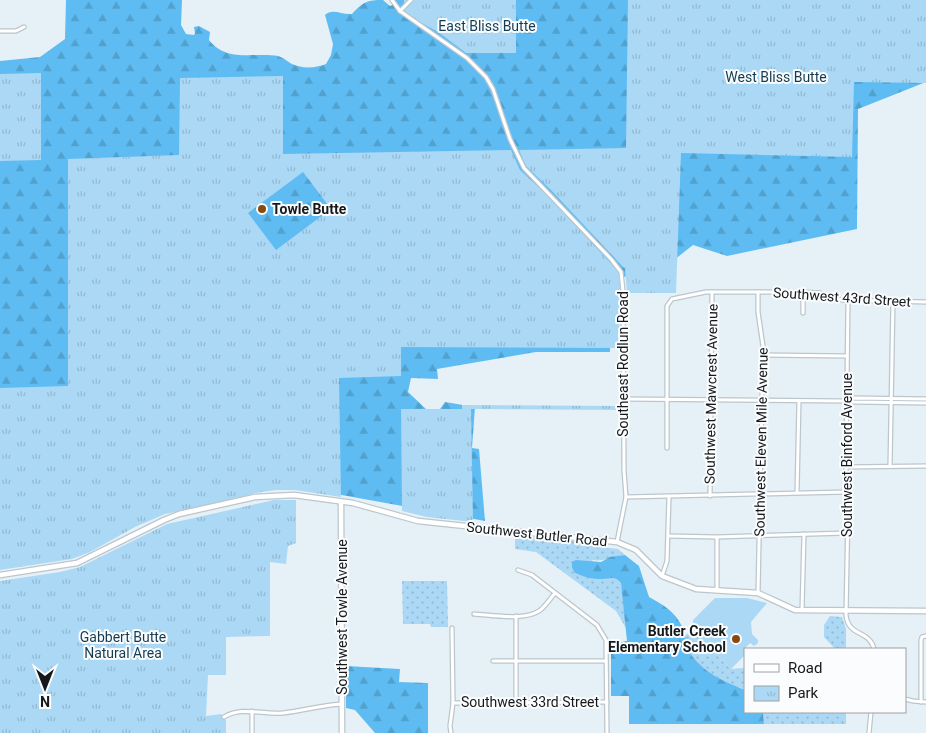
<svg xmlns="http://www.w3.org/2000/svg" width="926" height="733" font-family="Roboto,sans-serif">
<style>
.grass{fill:url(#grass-dots)}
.forest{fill:url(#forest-firs)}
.park{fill:url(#park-tufts);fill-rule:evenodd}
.garden{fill:#abd8f5}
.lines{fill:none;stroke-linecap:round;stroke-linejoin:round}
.street-casing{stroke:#bcc6cc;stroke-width:5.5}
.secondary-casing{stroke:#bcc6cc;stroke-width:7}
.street{stroke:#fff;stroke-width:3}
.secondary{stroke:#fff;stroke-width:4.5}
.poi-dot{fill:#88490e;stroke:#fafcfe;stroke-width:2}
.labels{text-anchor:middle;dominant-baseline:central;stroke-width:4;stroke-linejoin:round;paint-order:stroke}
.park-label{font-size:14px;fill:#133c52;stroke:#fafcfe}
.poi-label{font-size:14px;font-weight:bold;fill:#15191b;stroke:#fafcfe;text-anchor:start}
.street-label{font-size:14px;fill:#15191b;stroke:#fafcfe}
</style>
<defs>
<pattern id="grass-dots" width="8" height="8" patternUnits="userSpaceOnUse" patternTransform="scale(1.25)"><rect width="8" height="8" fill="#abd8f5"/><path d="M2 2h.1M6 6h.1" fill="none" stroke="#92b9d1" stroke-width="1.8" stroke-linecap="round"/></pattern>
<pattern id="forest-firs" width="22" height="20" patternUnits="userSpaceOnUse" patternTransform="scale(1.25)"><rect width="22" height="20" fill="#5ebcf2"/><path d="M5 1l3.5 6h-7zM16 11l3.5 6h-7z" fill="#51a1cf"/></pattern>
<pattern id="park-tufts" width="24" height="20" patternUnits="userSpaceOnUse" patternTransform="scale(1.25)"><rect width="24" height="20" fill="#abd8f5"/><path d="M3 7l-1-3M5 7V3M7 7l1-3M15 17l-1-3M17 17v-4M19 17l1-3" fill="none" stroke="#92b9d1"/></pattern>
</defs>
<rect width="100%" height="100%" fill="#e6f1f7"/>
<g class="grass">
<path d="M515,535l73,7 4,4 26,3 7,6c-12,2 -22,7 -33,5l8,19c8,-1 15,-3 21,3l6,48 -11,-19 -80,-59 -21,-3z"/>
<polygon points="402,581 447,581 448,627 431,627 430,624 403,624"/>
<polygon points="830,616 842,617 846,629 846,649 835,649 824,637 824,625"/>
<polygon points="693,631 731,669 743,668 745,670 745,690 715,677 700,666 686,648 685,635"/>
<polygon points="763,712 846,712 846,724 764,724"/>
</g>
<g class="forest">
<path d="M66,0h116l-1,25 5,9 8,1 1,-2 -1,-6 5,-1 11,6 -1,8c18,23 45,12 69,16 6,2 9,5 14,8 11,5 23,4 34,0l5,-9 2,-11 -8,-29c7,-7 17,0 27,-1 11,-12 15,-14 31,-14l7,6 7,-3 -2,-3h531v82l-68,27 -1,120 -130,27 -34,-11 -19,15 1,33 -46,-1 1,-16 -21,3 1,73h-74l-99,17 1,10 -27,-1 -3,14 19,18 13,-1 5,-7 30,5 -3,41 7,1 6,72 -204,-37 -114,19 -167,59v-501l40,-4 25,-18z"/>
<path d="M625,555l14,11 10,31c17,9 31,18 36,38 2,6 0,11 3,15 15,23 33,30 57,40v22h18l1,12h-135v-28h-18v-52l16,-3 -6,-58c-7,-9 -14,-3 -22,-4 -9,0 -16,-3 -24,-6l-3,-6v-5l4,-2 25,2 9,-5z"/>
<polygon points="346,666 400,669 399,682 428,683 428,733 375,733 355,710 346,708"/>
</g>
<g class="park">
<polygon points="404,0 516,0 516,53 466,53 438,32 405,14 404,11"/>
<polygon points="628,0 926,0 926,83 854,82 852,157 681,153 676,293 627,293 625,269 551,190 526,166 519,150 626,148"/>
<polygon points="41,73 41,160 0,161 0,74"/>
<path d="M283,76v78l228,-4 9,20 26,24 73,78 1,10 -1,66 -218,-1v29l-62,2 2,119 -46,-7h-19l-21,3 -31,9 -59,12 -30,13 -45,25 -18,7 -72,11v-182l68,-2v-227l111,-4 1,-77zM303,172l28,37 -55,41 -28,-37z"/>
<polygon points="462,405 620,406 620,410 471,409 473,522 427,517 402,511 401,409 462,409"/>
<polygon points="274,500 296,500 296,543 288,546 286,564 270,562 270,636 226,637 226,675 208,675 206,716 221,714 226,721 226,733 0,733 0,581 60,572 80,567 167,524"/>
</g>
<polygon class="garden" points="715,598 747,598 767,603 751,622 752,634 758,640 758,643 754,646 750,643 744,649 745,655 731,669 693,631 693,620"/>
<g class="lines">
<defs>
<g id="street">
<polyline points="392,0 400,11 467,58 486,77 493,89 510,139 524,168 611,259 621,272 623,291 624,470 626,497 617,542"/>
<polyline points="400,11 411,0"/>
<polyline points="0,31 16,31 24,27"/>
<polyline points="758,292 758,312 763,346 758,593"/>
<polyline points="803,292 803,313"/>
<path d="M848,300l-2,167v25l2,17 -2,106c2,22 24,15 28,34"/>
<polyline points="763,355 847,356"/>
<polyline points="623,399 847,401 853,402 926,403"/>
<polyline points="850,401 853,398 926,399"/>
<polyline points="667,448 667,306 672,299 706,292 803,292 820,293 842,300 926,302"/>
<polyline points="890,466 893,301"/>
<polyline points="846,467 926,466"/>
<polyline points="797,492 799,401"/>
<polyline points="710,496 712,292"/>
<polyline points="626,497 846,492"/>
<polyline points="669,536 717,537 847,533"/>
<polyline points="518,570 532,575 597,625 606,640 607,733"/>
<polyline points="662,576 667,561 669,497"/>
<polyline points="717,591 717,537"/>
<polyline points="802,610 804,534"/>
<path d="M474,614c18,1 49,7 65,-3 6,-4 11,-12 16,-18"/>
<polyline points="493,661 606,661"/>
<polyline points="905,699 913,701 926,702"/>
<polyline points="516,702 516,616"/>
<polyline points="921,702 921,640 922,637 926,636"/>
<polyline points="453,703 607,702"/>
<polyline points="252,711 252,733"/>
<path d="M224,717c18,-11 39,-2 59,-4 20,-2 38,-8 59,-9"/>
<polyline points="451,733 450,726 453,703 452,628"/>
<polyline points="869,733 871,712"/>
</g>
<g id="secondary">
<polyline points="341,502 342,733"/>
<polyline points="0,575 77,563 164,520 179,514 255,497 294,495 353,503 418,521 617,542 636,550 662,576 696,589 758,593 795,610 926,611"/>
</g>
</defs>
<use href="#street" class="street-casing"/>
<use href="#secondary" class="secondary-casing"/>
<use href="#street" class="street"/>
<use href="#secondary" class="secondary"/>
</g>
<g class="poi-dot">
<circle cx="262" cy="209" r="5"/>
<circle cx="736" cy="639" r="5"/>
</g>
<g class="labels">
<g class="park-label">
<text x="487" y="26">East Bliss Butte</text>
<text x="776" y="77">West Bliss Butte</text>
<text x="123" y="637">Gabbert Butte<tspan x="123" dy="16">Natural Area</tspan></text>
</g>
<g class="poi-label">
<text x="272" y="209">Towle Butte</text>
<text x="726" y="631" text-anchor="end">Butler Creek<tspan x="726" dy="16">Elementary School</tspan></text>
</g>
<g class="street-label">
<text transform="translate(842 297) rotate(4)">Southwest 43rd Street</text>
<text transform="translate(623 364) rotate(-90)">Southeast Rodlun Road</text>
<text transform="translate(711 394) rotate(-89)">Southwest Mawcrest Avenue</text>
<text transform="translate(761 442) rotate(-89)">Southwest Eleven Mile Avenue</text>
<text transform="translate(847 455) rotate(-90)">Southwest Binford Avenue</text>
<text transform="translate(537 534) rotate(6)">Southwest Butler Road</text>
<text transform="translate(342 617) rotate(-90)">Southwest Towle Avenue</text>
<text x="530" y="702">Southwest 33rd Street</text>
</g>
</g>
<rect x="744" y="648" width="162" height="65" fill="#fafcfe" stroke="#9ea1a3"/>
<rect x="754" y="664" width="25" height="8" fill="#ffffff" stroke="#9ea1a3"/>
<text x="788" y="673" font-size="15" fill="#15191b">Road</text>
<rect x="754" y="686" width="25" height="15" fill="url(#park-tufts)" stroke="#9ea1a3"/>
<text x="788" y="698" font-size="15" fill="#15191b">Park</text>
<g transform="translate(45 688) rotate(180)" stroke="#fafcfe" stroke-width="4" paint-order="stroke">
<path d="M0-4L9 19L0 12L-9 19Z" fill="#15191b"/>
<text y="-8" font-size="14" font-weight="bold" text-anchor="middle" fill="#15191b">N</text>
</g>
</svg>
